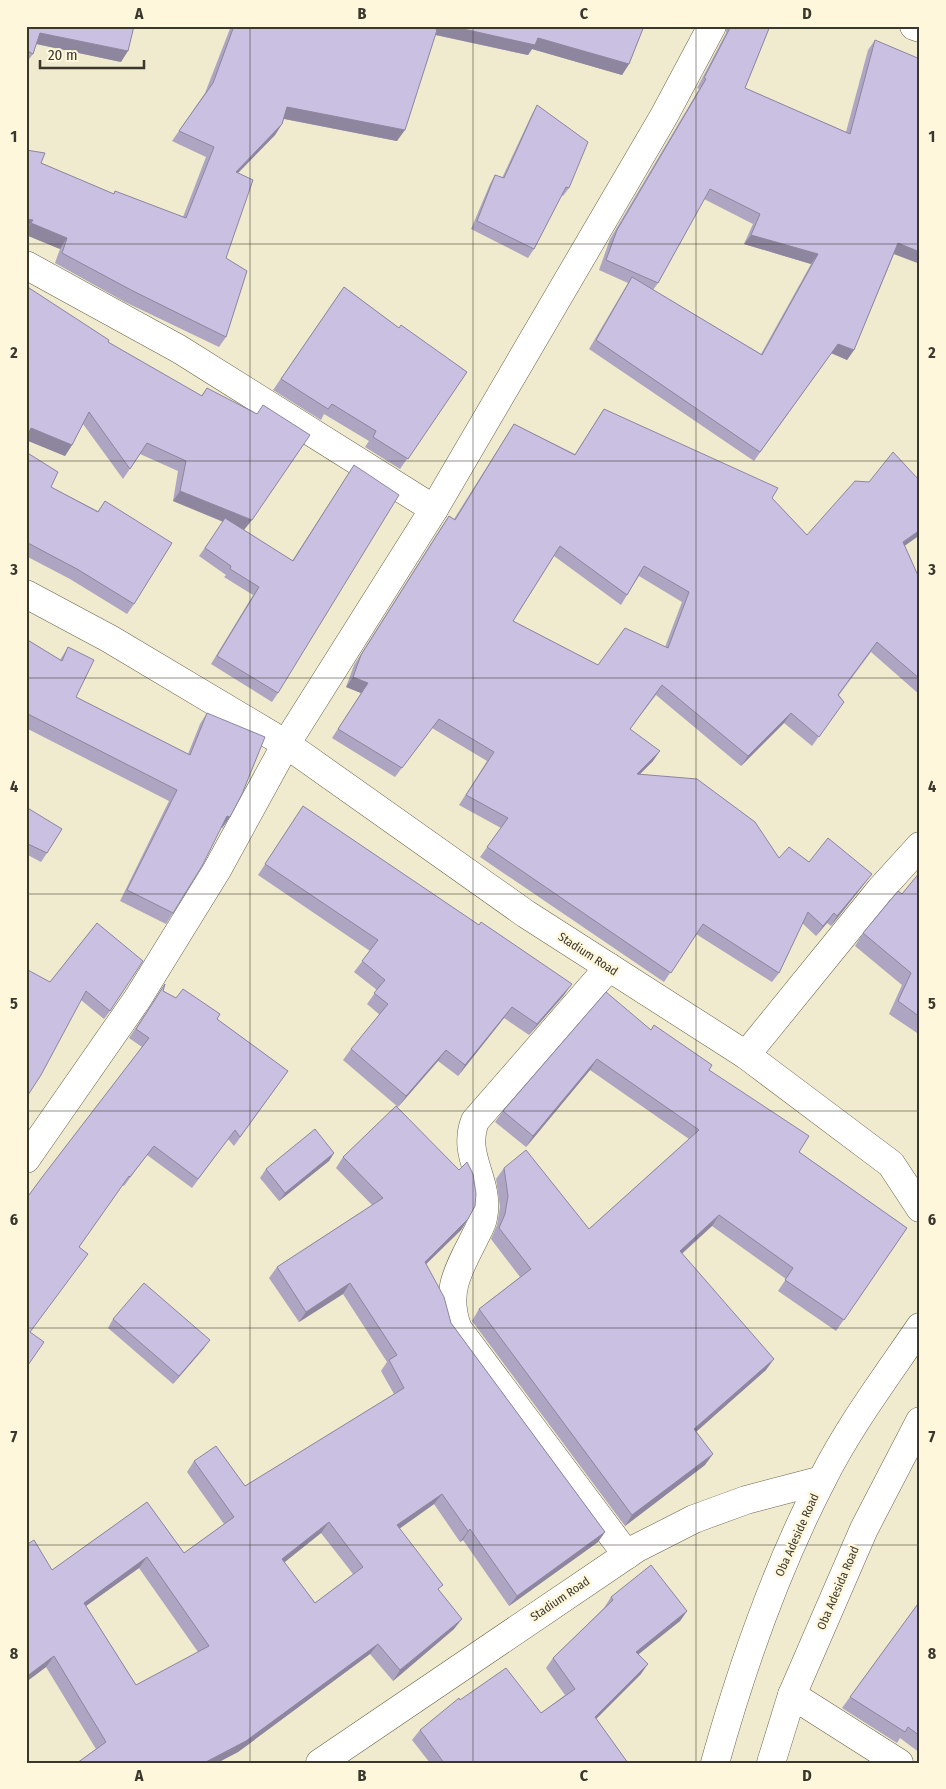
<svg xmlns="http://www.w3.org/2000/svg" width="946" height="1789" font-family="'Fira Sans Condensed',sans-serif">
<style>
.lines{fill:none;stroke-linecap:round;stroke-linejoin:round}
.minor-casing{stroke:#69634b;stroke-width:29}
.primary-casing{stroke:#69634b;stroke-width:29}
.minor{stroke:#fff;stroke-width:28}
.primary{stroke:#fff;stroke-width:28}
.wall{fill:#ada5c2;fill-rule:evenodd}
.shaded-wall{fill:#8d869e}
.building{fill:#c9c0e2;stroke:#8d869e;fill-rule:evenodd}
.grid{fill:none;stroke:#3a372d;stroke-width:1;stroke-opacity:0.55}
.labels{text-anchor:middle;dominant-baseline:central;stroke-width:5;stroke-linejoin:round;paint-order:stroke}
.street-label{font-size:12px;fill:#3a372d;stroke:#fef7db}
.neatline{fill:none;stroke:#3a372d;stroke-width:2}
.grid-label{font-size:16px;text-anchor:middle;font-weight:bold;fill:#3a372d}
</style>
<rect width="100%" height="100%" fill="#f0eace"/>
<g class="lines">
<defs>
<g id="minor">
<polyline points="914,26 920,28"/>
<polyline points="26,265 179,349 434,509"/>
<polyline points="26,594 110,639 286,744 526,914 746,1055 891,1164 920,1208"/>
<path d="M609,967l-134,154c-14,35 16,61 8,97 -1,7 -6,14 -9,21 -16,31 -30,55 -16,90l169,226"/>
<polyline points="746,1055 880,890 920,846"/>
<polyline points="26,1159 138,998 217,870 286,744 434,509 664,116 712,26"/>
<polyline points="792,1695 899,1763"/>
<polyline points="320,1763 637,1548 694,1519 746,1500 822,1480"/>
</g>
<g id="primary">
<path d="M715,1763c27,-97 61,-194 107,-283 27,-54 64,-103 98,-153"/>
<polyline points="771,1763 792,1695 864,1529 920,1421"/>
</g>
</defs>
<use href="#minor" class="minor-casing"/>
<use href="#primary" class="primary-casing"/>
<use href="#minor" class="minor"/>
<use href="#primary" class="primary"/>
</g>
<g class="wall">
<polygon points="26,26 121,62 36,44 33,54 26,63"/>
<polygon points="231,26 644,26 629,64 622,75 532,49 528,55 435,35 397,141 284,119 282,124 275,135 238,173 226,258 226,337 219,347 125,302 55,263 60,249 26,235 26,150 41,163 113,194 115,191 183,217 206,157 172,141 205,93"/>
<path d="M726,26h44l-25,62 101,44 22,-82 7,-10 19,214 -40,96 -7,10 -16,-7 -77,108 -165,-112 39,-66 -29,-13 11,-31 89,-150 -2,-1 29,-55zM704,199l49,25 -9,20 67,20 -50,90 -108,-64 5,-7z"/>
<polygon points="537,105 569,188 563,196 561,195 534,249 528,258 471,229 490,184 495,175 502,178 532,114"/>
<polygon points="26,286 108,342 201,396 207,388 244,530 292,561 354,465 278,693 272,702 211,664 253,595 224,577 226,575 199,556 223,522 173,501 178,471 140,454 123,479 83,424 72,445 65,456 26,440"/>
<polygon points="344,287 399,328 467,372 400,469 365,447 369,441 324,414 321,420 273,390"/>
<path d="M604,409l168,89 35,37 98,11 15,34v115l-49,-43 -32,43 5,7 -32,44 -28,-23 -43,43 -85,-71 -26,34 23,32 -13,13 139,84 30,4 56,21 -34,43 -4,-3 -11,13 -14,-13 -23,50 -7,9 -76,-48 -32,48 -184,-125 21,-29 -42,-23 28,-44 -55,-33 -37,49 -63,-39 29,-45 -15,-6 8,-22 88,-139 7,-10 5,3 60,-95 61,30zM554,556l67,49 6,-10 12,-19 43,26 -17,45 -67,18 -85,-44z"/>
<polygon points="26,452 51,487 98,511 105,501 134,604 127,614 70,579 26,556"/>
<polygon points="26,639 60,660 68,647 76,697 188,754 200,724 207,713 230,817 222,828 221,828 173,913 166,924 120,901 169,801 26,728"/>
<polygon points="26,807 47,853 41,862 26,854"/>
<polygon points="296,817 564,995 529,1035 504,1018 458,1076 438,1061 398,1107 343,1060 351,1049 380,1015 367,1004 377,990 354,972 370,951 258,875"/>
<polygon points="920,872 920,1035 889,1014 902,985 855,946 863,933 902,894"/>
<polygon points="97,923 110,1011 104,1019 81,1000 50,982"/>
<polygon points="165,984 163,991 217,1019 288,1071 234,1146 228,1139 192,1188 147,1155 124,1186 122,1185 79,1247 30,1332 26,1368 26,1199 142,1047 129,1038"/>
<polygon points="651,1030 709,1070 799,1152 907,1228 836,1331 778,1291 786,1279 712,1226 682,1254 766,1370 696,1431 705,1465 625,1526 472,1321 479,1309 520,1277 491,1239 497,1225 500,1207 496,1179 504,1168 589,1229 689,1139 590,1070 526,1147 495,1122 503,1111"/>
<polygon points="334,1153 329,1161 279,1201 260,1178 266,1169"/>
<path d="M343,1157l125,62 -7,11 -35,34 25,59 154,209 -7,10 -89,64 -46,-66 -3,2 -26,-38 -35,25 40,62 15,38 -61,52 -23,-27 -132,98 -21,11h-140l19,-14 -50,-82 -20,15v-137l26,25 95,-68 37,51 40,-29 -37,-52 7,-11 51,25 149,-92 -13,-23 6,-9 -44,-68 -44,28 -30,-44 8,-11 95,-62 -36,-37zM321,1533l32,41 -38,29 -31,-41zM139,1568l59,84 -62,33 -50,-79z"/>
<polygon points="113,1319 204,1348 173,1384 108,1328"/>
<polygon points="611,1597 687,1611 680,1621 638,1654 641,1674 596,1719 628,1763 430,1763 412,1740 420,1730 460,1700 541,1713 565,1695 546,1668 553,1658 604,1608"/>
<polygon points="920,1601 920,1753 900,1738 897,1743 842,1708"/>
</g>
<g class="shaded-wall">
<polygon points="421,26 450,26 538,38 629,64 622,75 532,49 528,55 418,31"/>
<polygon points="40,33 128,51 121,62 32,43"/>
<polygon points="287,107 405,130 397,141 280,118"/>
<polygon points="282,124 275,135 229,182 236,172"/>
<polygon points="26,219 33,220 26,229"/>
<polygon points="31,223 67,238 60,249 26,235 26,230"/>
<polygon points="751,235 818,254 811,264 744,244"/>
<polygon points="898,243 920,252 920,264 891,253"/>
<polygon points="838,344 854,350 847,360 831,353 754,461"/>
<polygon points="31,428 72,445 65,456 26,440 26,435"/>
<polygon points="180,491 252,520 244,530 173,501"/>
<polygon points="920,530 920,535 896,552 903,542"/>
<polygon points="353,677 368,683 361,693 346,687"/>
<polygon points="791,713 784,723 741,766 748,756"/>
<polygon points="660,751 653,761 631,783 637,774"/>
<polygon points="227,816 230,817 222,828 219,827"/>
<polygon points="872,874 865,883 831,926 837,916"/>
<polygon points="834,913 827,923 816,936 823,926"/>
<polygon points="572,984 564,995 529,1035 537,1024"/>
<polygon points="512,1007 504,1018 458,1076 465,1065"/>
<polygon points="446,1050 438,1061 398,1107 406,1096"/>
<polygon points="597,1059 590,1070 526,1147 533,1136"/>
<polygon points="334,1153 329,1161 279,1201 285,1193"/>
<polygon points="719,1215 712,1226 672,1262 680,1251"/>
<polygon points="468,1219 461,1230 417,1273 425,1262"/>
<polygon points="350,1283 343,1294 299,1322 306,1312"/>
<polygon points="210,1340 204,1348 173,1384 179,1376"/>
<polygon points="774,1359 766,1370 687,1440 694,1429"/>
<polygon points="713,1454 705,1465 625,1526 632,1515"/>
<polygon points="442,1494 434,1504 389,1536 397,1525"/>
<polygon points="329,1522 321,1533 275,1570 282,1559"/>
<polygon points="470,1529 463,1540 460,1542 468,1531"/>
<polygon points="605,1532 598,1542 509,1606 517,1596"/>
<polygon points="147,1557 139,1568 76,1613 84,1603"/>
<polygon points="687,1611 680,1621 629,1662 636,1652"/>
<polygon points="462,1619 454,1629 393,1681 400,1670"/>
<polygon points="378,1644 370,1654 238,1752 217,1763 204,1763"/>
<polygon points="54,1656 46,1667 26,1682 26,1677"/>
<polygon points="648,1664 641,1674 588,1727 595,1717"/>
</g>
<g class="building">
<polygon points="26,26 134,26 128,51 40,33 33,54 26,50"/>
<polygon points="234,26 432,26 437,30 405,130 287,107 282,124 236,172 253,180 226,258 247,271 226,337 133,291 62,253 67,238 31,223 33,220 26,219 26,150 45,153 41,163 114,194 115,191 186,218 214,147 179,131 213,83"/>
<polygon points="450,26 644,26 629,64 538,38 535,45"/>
<polygon points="731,26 770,26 745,88 850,134 875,40 920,59 920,252 898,243 854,350 838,344 760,452 596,340 632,277 762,355 818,254 751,235 760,214 710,189 658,283 606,260 617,230 706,79 704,78"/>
<polygon points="537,105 588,142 569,188 566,187 534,249 477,221 495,175 504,178"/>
<polygon points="26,286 109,340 108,342 202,396 207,388 257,414 263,405 310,435 252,520 180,491 186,461 147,443 130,469 89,412 72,445 31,428 26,438"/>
<polygon points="344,287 399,328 401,325 467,372 408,459 373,437 376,431 332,404 328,409 281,379"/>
<path d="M604,409l174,79 -6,10 35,37 48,-54 14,1 24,-30 27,29v49l-17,12 17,38v99l-43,-37 -39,53 6,7 -25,35 -28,-24 -43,43 -86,-71 -32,44 30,22 -23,23 60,5 58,43 24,36 10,-11 20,15 19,-24 44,36 -35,42 -3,-3 -11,13 -15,-14 -29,61 -76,-49 -32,49 -184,-126 21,-29 -42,-23 28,-43 -55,-33 -37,49 -64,-39 30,-46 -15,-6 8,-22 88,-139 6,4 59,-96 61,31zM560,546l67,49 17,-29 45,26 -21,56 -43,-20 -27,37 -85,-44z"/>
<polygon points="26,452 58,472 51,487 98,512 105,501 172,543 134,604 77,569 26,542"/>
<polygon points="354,465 399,495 278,693 217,656 259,587 230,569 231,566 205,548 225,518 293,561"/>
<polygon points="26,639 62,661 68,647 94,660 76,697 190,755 207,713 265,737 242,794 230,817 227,816 202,866 173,913 127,890 177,790 26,713"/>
<polygon points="303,806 479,925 481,922 572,984 537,1024 512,1007 465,1065 446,1050 406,1096 351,1049 388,1004 374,993 385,980 362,961 378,940 265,864"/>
<polygon points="26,807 62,829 47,853 26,843"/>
<polygon points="920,872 920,1017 898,1001 911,973 863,933 898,891 902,894"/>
<polygon points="97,923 143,961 110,1011 86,991 41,1075 26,1098 26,969 50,982"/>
<polygon points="165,984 163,991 176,998 183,989 220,1014 217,1019 288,1071 240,1137 235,1130 198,1179 154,1146 130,1177 129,1176 79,1247 88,1254 30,1332 44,1342 26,1368 26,1199 43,1176 149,1038 136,1029"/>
<polygon points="606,992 651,1030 654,1025 712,1065 709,1070 809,1136 799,1152 907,1228 844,1320 785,1280 793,1268 719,1215 680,1251 774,1359 694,1429 713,1454 632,1515 479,1309 531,1269 499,1228 505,1214 508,1196 504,1168 526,1150 589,1229 699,1130 597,1059 533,1136 503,1111"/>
<path d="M396,1106l63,64 8,-8 6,12 3,20 -1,12 -7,13 -43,43 19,35 7,26 154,209 -88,64 -47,-67 -2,2 -26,-37 -45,31 46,60 -5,4 24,30 -62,51 -22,-26 -132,97 -42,22h-127l29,-21 -52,-86 -28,21v-64h1l-1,-2v-66l8,-5 18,30 95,-68 37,51 50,-36 -40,-56 22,-15 29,40 159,-98 -15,-28 8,-5 -47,-72 -44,29 -29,-45 106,-69 -40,-41zM329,1522l34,45 -48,36 -33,-44zM147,1557l62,89 -73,39 -52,-82z"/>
<polygon points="315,1129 334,1153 285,1193 266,1169"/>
<polygon points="144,1283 210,1340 179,1376 113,1319"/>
<polygon points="651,1565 687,1611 636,1652 648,1664 595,1717 628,1763 444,1763 420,1730 459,1698 460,1700 506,1668 541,1713 575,1689 553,1658 613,1600 611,1597"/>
<polygon points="920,1601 920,1736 908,1727 905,1732 850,1697"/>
</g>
<path class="grid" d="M250,26v1737M473,26v1737M696,26v1737M26,244h894M26,461h894M26,678h894M26,894h894M26,1111h894M26,1328h894M26,1545h894"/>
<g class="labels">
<g class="street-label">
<text transform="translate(588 954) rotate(33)">Stadium Road</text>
<text transform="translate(797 1535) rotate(-66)">Oba Adeside Road</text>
<text transform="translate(838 1588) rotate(-67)">Oba Adesida Road</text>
<text transform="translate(560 1599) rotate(-34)">Stadium Road</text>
</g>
</g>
<rect width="946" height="1789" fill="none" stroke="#fef7db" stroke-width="55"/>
<path d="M40 60v8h104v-8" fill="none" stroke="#3a372d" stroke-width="2.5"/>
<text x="48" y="60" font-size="15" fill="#3a372d" stroke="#fef7db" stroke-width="4" paint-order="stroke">20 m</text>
<rect x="28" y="28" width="890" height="1734" class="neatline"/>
<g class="grid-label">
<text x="139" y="19">A</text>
<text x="362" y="19">B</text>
<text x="584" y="19">C</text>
<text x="807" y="19">D</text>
<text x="14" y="142">1</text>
<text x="932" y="142">1</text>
<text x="14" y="358">2</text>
<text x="932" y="358">2</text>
<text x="14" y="575">3</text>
<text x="932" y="575">3</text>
<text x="14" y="792">4</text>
<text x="932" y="792">4</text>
<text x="14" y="1009">5</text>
<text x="932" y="1009">5</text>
<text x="14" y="1225">6</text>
<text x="932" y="1225">6</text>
<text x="14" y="1442">7</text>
<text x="932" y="1442">7</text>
<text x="14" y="1659">8</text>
<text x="932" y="1659">8</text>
<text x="139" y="1781">A</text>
<text x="362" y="1781">B</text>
<text x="584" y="1781">C</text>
<text x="807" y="1781">D</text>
</g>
</svg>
